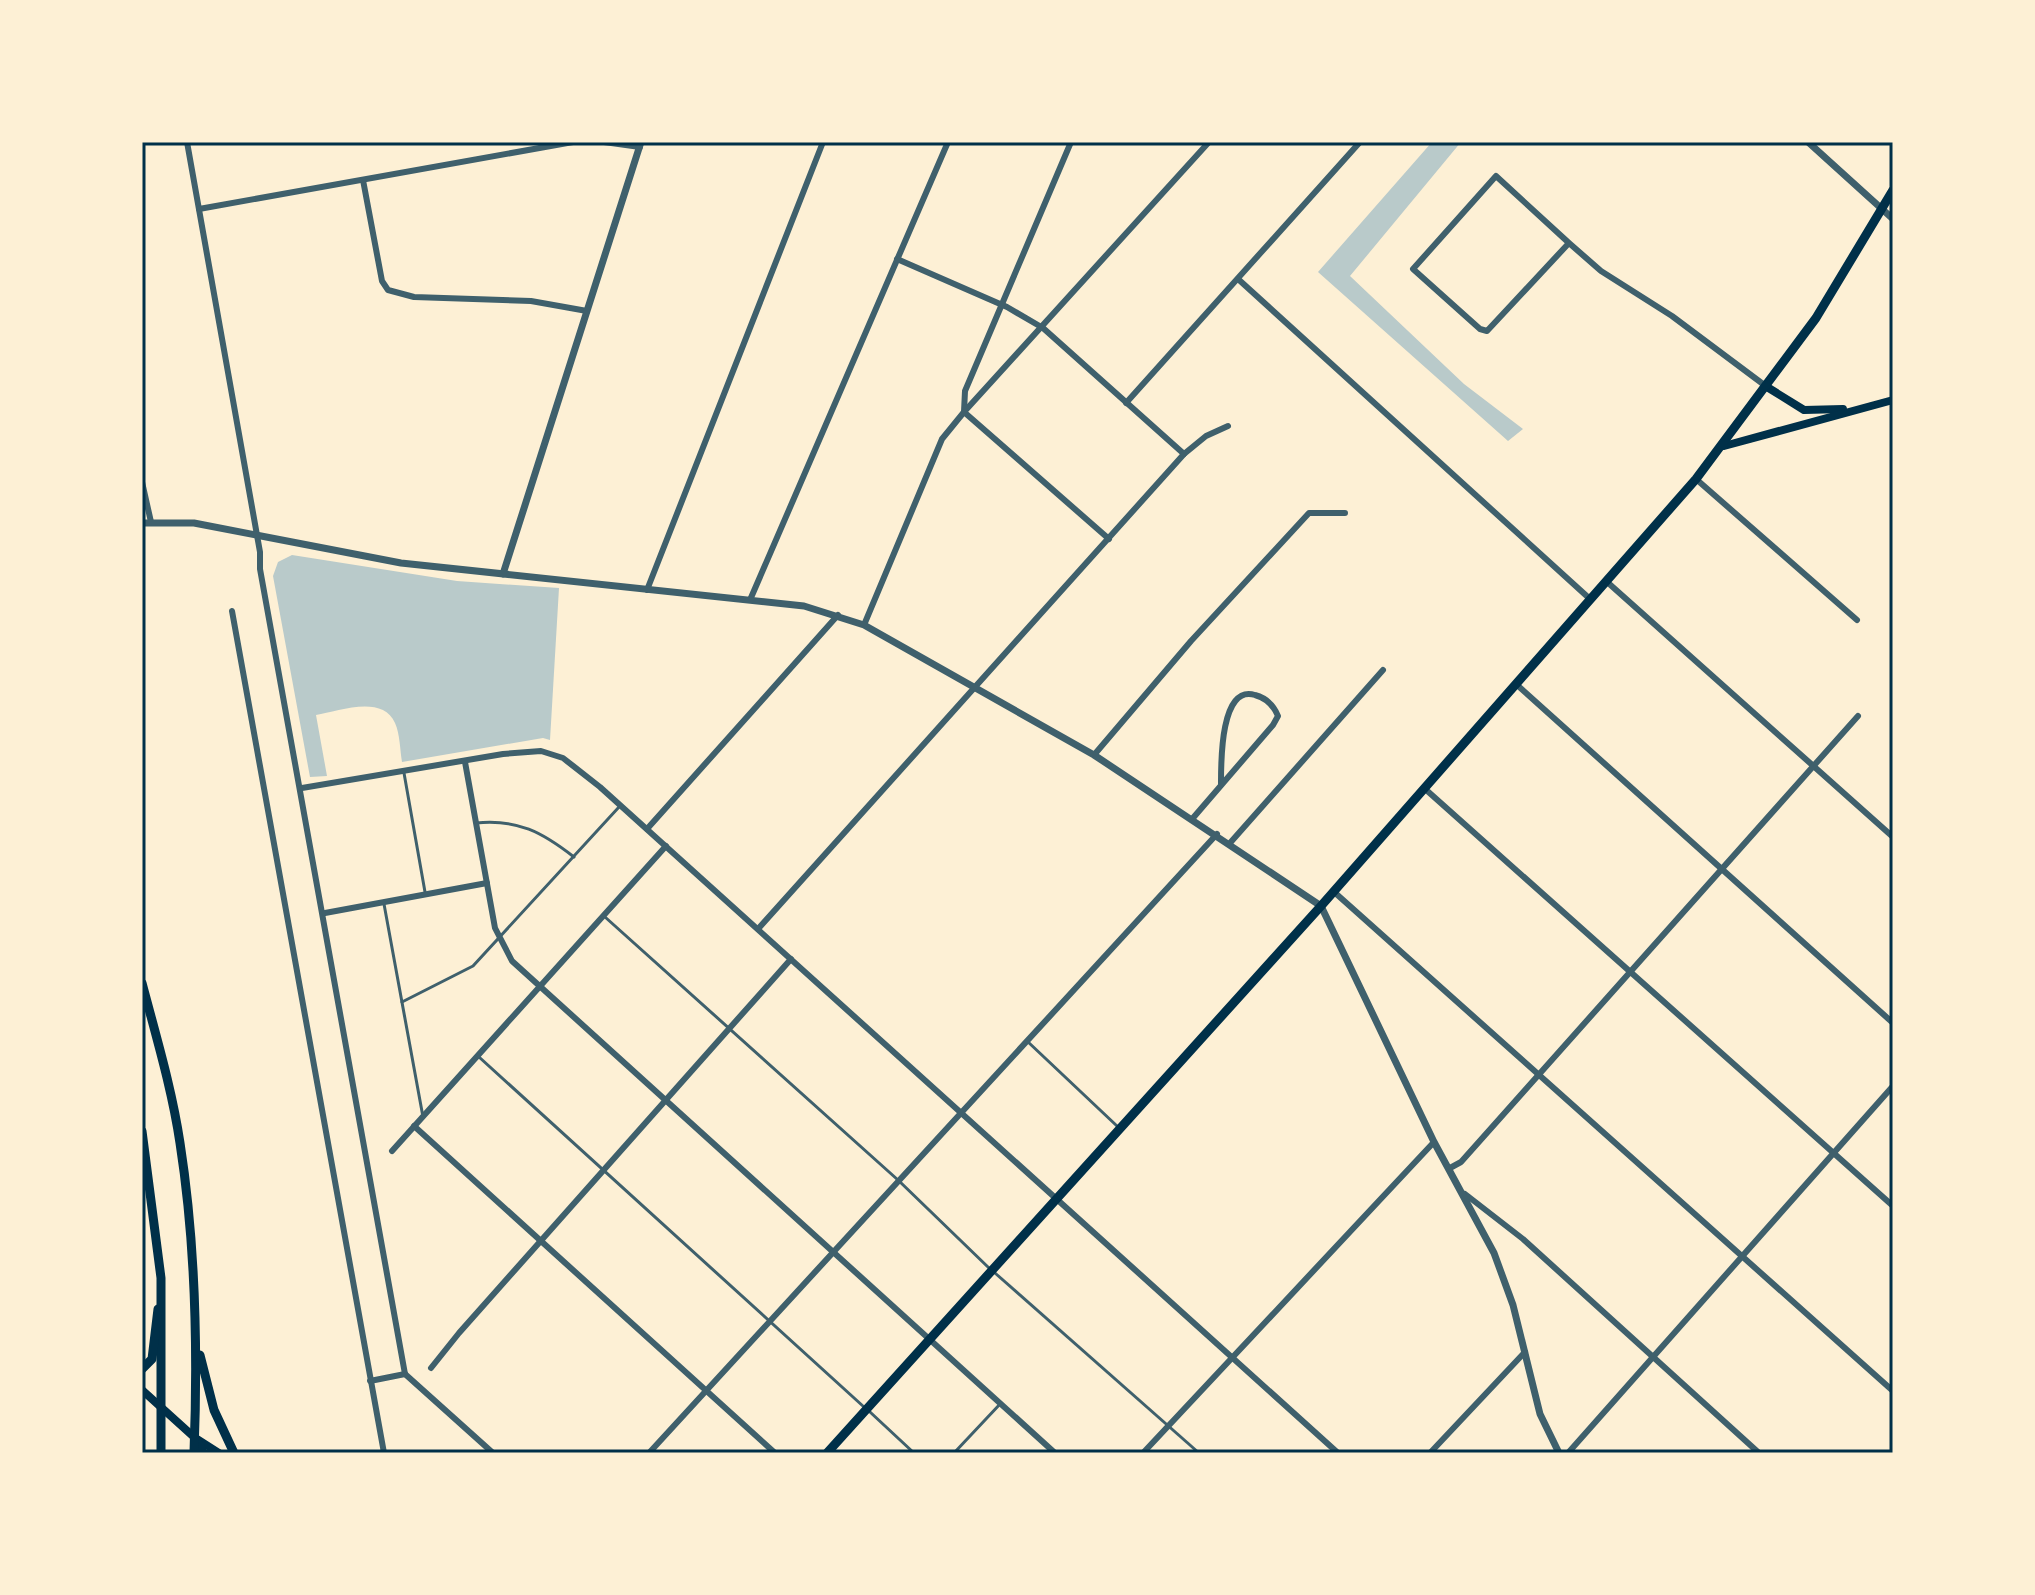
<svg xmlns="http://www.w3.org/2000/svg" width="2035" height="1595" font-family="Rubik,sans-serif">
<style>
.green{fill:#b9caca}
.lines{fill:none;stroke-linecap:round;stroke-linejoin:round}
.service{stroke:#3f606c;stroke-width:3}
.minor{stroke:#3f606c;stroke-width:6}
.tertiary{stroke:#3f606c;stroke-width:7}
.secondary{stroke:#003049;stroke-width:8}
.primary{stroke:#003049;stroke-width:9}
.neatline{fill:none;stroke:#003049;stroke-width:3}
</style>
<rect width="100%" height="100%" fill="#fdf0d5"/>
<g class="green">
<polygon points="1432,142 1461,142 1350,276 1464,384 1523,429 1508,441 1318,272"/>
<path d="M292,555l165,26 102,7 -9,152 -7,-2 -141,24c-2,-12 -2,-28 -7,-39 -12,-29 -57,-12 -79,-8l11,61 -17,1 -37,-201 5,-14z"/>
</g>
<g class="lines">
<g class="service">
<polyline points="404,773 425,892"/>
<path d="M476,823c42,-4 66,9 98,34"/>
<polyline points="384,904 423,1117"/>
<polyline points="605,917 898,1180 989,1268"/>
<polyline points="402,1002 473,966 619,807"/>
<polyline points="1027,1041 1117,1126"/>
<polyline points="479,1057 864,1407"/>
<polyline points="995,1273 1199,1453"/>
<polyline points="870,1412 914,1453"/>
<polyline points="954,1453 1001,1403"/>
</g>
<g class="minor">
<polyline points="187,142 260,552 260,569 405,1374"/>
<polyline points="604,142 640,147"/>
<polyline points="363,180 382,281 388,290 414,297 531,301 587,311"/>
<polyline points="199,209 573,142"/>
<polyline points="1569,243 1496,176 1413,269 1480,329 1487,331 1569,243 1601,271 1672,316 1767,387"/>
<polyline points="897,259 1007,307 1043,328 1184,454"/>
<polyline points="1238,279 1590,599"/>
<polyline points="1126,403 1360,142"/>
<polyline points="1696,479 1857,620"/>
<polyline points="142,482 151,522"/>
<polyline points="1109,539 964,412 1209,142"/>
<polyline points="1606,581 1893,837"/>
<polyline points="647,590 823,142"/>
<polyline points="750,600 948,142"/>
<polyline points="232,611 384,1453"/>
<polyline points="864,625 942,439 964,412 965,391 1071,142"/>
<polyline points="1516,684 1893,1023"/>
<polyline points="1094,755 1191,641 1309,513 1345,513"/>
<polyline points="465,762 495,928 512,961 1055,1453"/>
<polyline points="302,788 503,754 541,751 563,758 600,787 1338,1453"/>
<polyline points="1424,788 1893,1206"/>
<path d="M1193,818l80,-93 5,-9c-4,-10 -12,-18 -23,-21 -35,-11 -34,69 -34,90"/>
<polyline points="647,829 838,615"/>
<polyline points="1230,843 1383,670"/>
<polyline points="1333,891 1893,1391"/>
<polyline points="325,913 487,883"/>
<polyline points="758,929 1184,454 1206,436 1228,426"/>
<polyline points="414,1126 775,1453"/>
<polyline points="392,1151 666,846"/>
<polyline points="1450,1168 1461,1162 1858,716"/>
<polyline points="1465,1194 1523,1239 1759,1453"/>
<polyline points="431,1368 459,1333 791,959"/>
<polyline points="405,1374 493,1453"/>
<polyline points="370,1381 405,1374"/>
<polyline points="649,1453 1217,834"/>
<polyline points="1143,1453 1434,1142"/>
<polyline points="1430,1453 1525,1352"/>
<polyline points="1568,1453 1893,1086"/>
</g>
<g class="tertiary">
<polyline points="1808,142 1893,219"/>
<polyline points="142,523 194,523 401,563 804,606 864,625 1094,755 1321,906 1434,1142 1494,1253 1513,1305 1540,1414 1559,1453"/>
<polyline points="503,574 641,142"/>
</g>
<g class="secondary">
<polyline points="1767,387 1804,410 1843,409"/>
<polyline points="1724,446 1893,400"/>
<polyline points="142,1390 194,1437 219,1453"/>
<polyline points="195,1437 204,1453"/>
</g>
<g class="primary">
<path d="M142,983c14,53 30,106 38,160 16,103 18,206 14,310"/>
<polyline points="142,1131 161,1278 161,1453"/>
<polyline points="200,1355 214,1410 234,1453"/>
<polyline points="142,1369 152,1359 158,1309"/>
<polyline points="827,1453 1321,906 1696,479 1816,318 1893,190"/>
</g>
</g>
<rect width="2035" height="1595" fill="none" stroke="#fdf0d5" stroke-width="288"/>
<rect x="144" y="144" width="1747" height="1307" class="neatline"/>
</svg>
